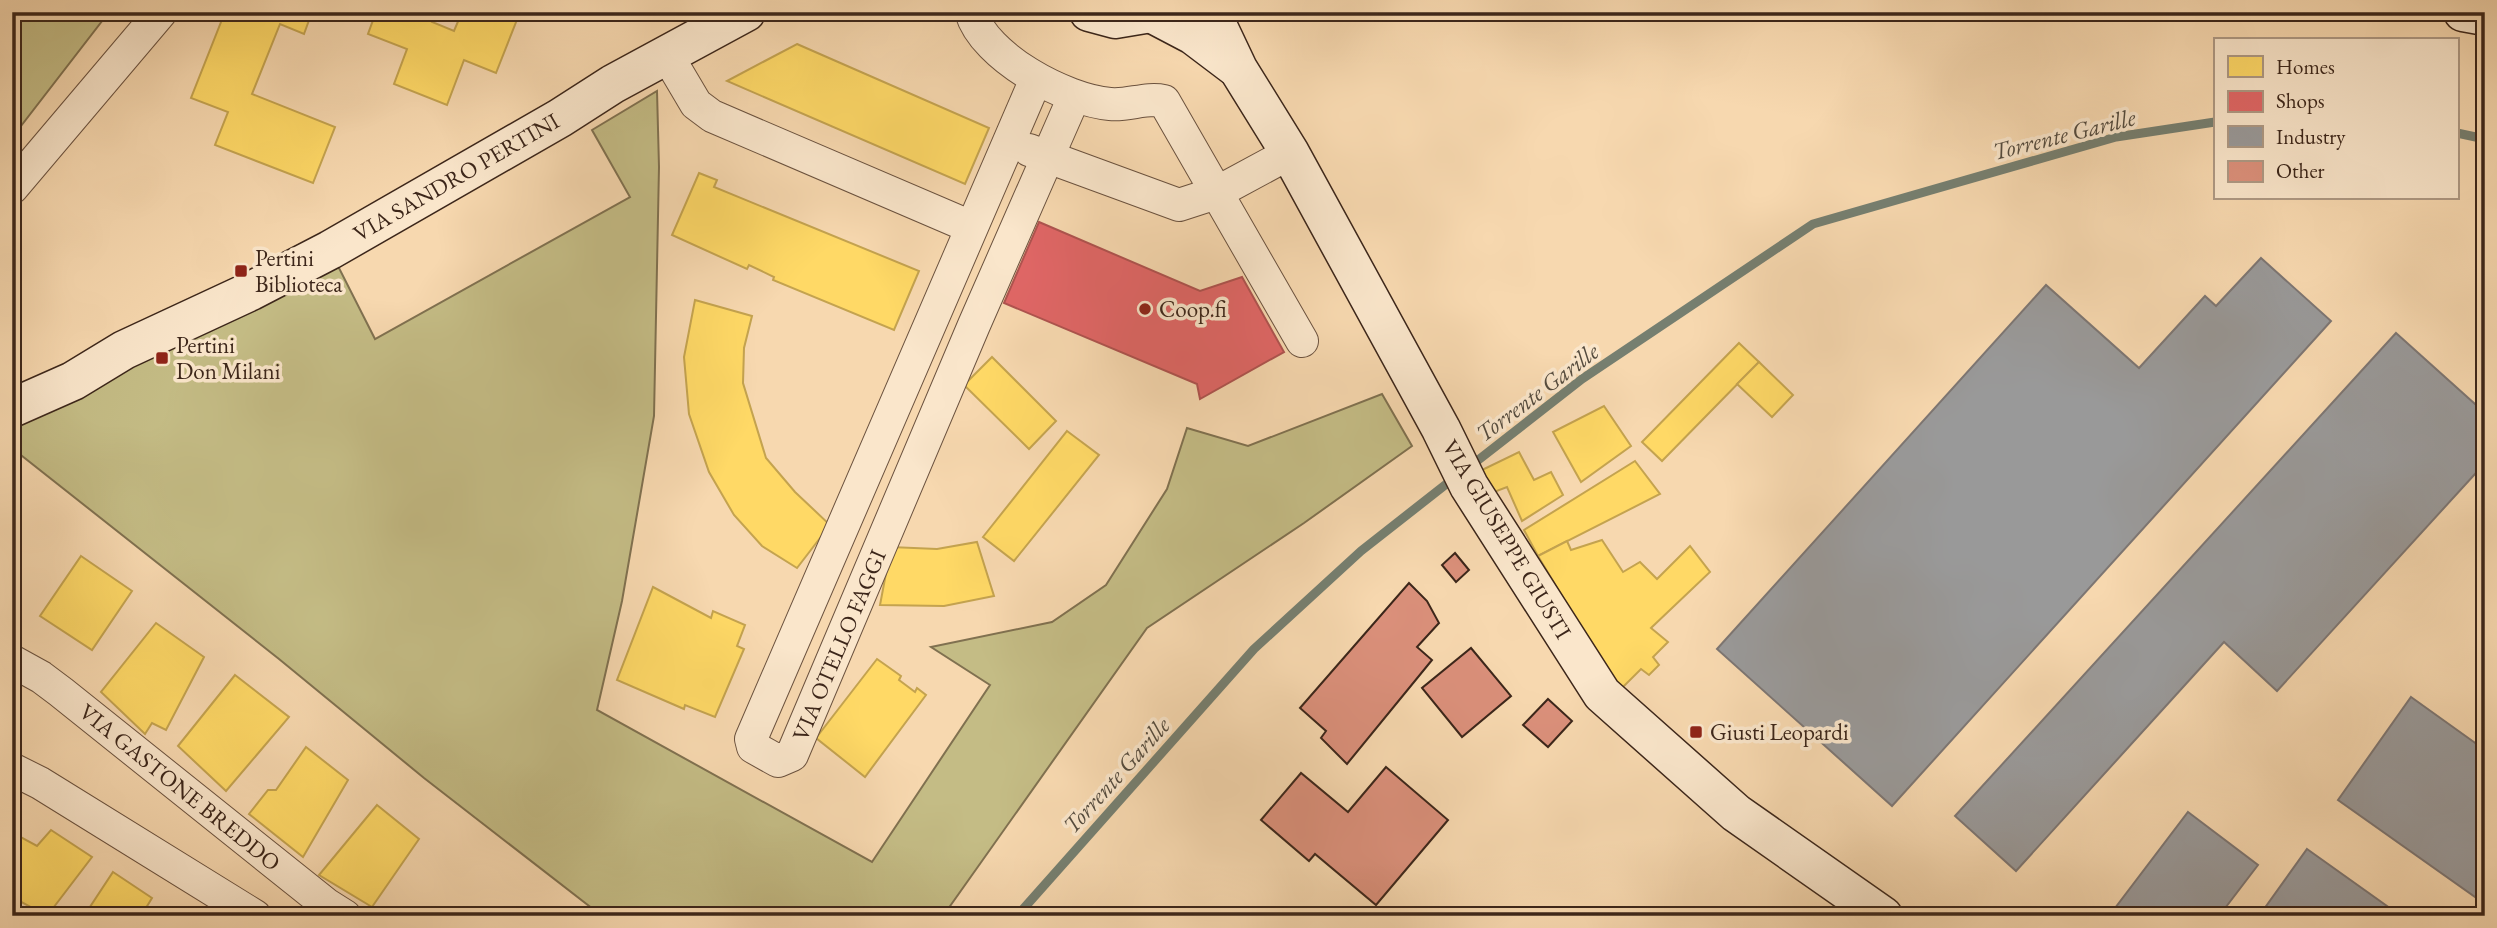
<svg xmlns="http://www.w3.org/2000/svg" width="2497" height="928" font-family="'EB Garamond',serif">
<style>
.green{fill:#c4bc85;stroke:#807150;stroke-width:2}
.homes{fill:#ffd966;stroke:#c4a34f;stroke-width:2}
.shops{fill:#e06666;stroke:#af534f;stroke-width:2}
.industry{fill:#999;stroke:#7d7673;stroke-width:2}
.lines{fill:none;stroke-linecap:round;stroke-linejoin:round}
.stream{stroke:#767f70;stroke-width:9}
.building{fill:#db907b;stroke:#3c261a;stroke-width:2}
.street-casing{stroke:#6b523f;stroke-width:34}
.secondary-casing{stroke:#3c261a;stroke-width:41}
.street{stroke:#fae6cb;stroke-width:32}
.secondary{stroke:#fae6cb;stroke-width:38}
.poi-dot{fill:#8f2418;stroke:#fae6cb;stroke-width:2.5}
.labels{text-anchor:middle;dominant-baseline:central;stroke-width:7;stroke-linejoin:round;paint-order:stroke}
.street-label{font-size:23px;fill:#3c261a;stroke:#fae6cb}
.poi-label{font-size:23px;fill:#3c261a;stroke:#fae6cb;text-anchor:start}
.water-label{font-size:24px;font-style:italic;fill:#544b3e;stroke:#fae6cb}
</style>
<rect width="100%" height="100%" fill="#f7d8af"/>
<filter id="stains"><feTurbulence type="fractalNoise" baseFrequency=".00286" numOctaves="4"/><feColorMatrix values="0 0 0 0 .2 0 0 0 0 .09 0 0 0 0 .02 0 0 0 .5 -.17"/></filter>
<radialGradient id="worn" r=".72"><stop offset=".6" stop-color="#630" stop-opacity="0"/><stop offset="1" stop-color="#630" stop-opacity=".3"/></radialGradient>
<g class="green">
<polygon points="12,12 109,12 14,135 12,133"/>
<polygon points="657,91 659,167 654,416 622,601 597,710 872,862 990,685 931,647 1052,622 1106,585 1167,489 1187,428 1248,446 1382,394 1412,446 1304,523 1147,628 943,916 602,916 424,778 279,659 12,448 12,424 338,266 375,339 630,197 592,130"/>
</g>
<g class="homes">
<polygon points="225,12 312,12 304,34 280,24 252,94 335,127 313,183 215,145 228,112 191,98"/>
<polygon points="376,12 435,12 432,22 454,31 462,12 520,12 496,73 464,60 447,105 394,84 407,49 368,34"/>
<polygon points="797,44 989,128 965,184 727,81"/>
<polygon points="699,173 717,180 714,187 919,271 894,330 773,280 774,277 749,265 747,269 672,235"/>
<polygon points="695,300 752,316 744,348 743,383 766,458 795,492 830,525 797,568 762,546 734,515 709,472 689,414 684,357"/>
<polygon points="1739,343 1759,362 1662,461 1642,442"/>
<polygon points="992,357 1056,421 1029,449 964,385"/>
<polygon points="1759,362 1793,395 1772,417 1737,384"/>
<polygon points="1604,406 1631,446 1581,482 1553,432"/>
<polygon points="1067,431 1099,455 1014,561 983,537"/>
<polygon points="1519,452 1534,480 1551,472 1563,495 1522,521 1507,487 1494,492 1482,470"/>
<polygon points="1635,461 1660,494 1538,556 1524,530"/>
<polygon points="12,509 15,572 12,572"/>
<polygon points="1602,540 1623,572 1640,562 1657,579 1690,546 1710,572 1651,628 1668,642 1653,657 1659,665 1649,675 1641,669 1619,691 1538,556 1567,541 1571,550"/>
<polygon points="977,542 994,596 944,606 880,605 891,547 937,549"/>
<polygon points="81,556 132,591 92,650 40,616"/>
<polygon points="653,587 711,618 713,611 745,625 737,646 744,649 715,717 685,705 684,709 617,680"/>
<polygon points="156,623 204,657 166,730 152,723 145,734 101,692"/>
<polygon points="877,659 901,676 899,680 915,692 917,688 926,695 865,777 816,738"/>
<polygon points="235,675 289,717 226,791 178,746"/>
<polygon points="306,747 348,780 303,857 249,814 268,790 276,790"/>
<polygon points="377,805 419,839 372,907 319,875"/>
<polygon points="51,830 92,857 47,916 12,897 12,843 17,835 37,846"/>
<polygon points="113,872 152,898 141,916 84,916"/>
</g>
<polygon class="shops" points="1039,222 1200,291 1242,277 1284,352 1200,399 1197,384 1004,303"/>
<g class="industry">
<polygon points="2261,258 2331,321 1892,806 1717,649 2046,285 2139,368 2205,296 2216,306"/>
<polygon points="2396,333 2485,413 2485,463 2277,691 2224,642 2016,871 1955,816"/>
<polygon points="2411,697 2485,750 2485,904 2338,800"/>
<polygon points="2188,812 2258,865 2219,916 2109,916"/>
<polygon points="2307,849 2401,916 2259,916"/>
</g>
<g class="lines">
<g class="stream">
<polyline points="2457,133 2485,139"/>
<polyline points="1468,468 1582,379 1813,224 2116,137 2215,122"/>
<polyline points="1017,916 1254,649 1361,551 1454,478"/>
</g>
</g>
<g class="building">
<polygon points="1455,553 1469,570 1456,582 1442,565"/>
<polygon points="1409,583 1427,601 1439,623 1417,647 1432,660 1347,764 1321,738 1326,731 1300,708"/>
<polygon points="1471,648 1511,696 1462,737 1422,688"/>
<polygon points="1548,699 1572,721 1548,747 1523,725"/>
<polygon points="1386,767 1448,820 1376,905 1315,854 1309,861 1261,820 1301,773 1348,812"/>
</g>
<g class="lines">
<defs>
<g id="street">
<path d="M971,12c14,46 94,88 139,92 18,2 36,-7 54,-3l138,240"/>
<polyline points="667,55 696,104 712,116 971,227"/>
<polyline points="1036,79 751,739 753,747 778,761 792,755 974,325 1074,97"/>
<polyline points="1029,150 1179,205 1216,193 1290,153"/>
<polyline points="12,188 161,12"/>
<polyline points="12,661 41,677 61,692 326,904 345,916"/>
<polyline points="12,769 40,783 255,916"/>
</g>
<g id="secondary">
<polyline points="1089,12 1115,19 1157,12"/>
<polyline points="1211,12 1238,69 1290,153 1441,429 1469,486 1602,694 1736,813 1883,916"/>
<polyline points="2463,12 2485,16"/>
<polyline points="1153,14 1193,35 1234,66"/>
<polyline points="12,408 73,381 124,350 251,291 330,250 560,118 613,84 746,12"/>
</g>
</defs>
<use href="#street" class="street-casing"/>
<use href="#secondary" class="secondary-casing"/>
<use href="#street" class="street"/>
<use href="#secondary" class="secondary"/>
</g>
<g class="poi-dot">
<rect x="234" y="264" width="14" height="14" rx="3.5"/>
<circle cx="1145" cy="309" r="7"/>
<rect x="155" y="351" width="14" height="14" rx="3.5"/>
<rect x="1689" y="725" width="14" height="14" rx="3.5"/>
</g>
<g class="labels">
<g class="street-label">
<text transform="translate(456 177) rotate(-30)">VIA SANDRO PERTINI</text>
<text transform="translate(1507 539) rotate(59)">VIA GIUSEPPE GIUSTI</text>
<text transform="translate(839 645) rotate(-67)">VIA OTELLO FAGGI</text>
<text transform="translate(180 787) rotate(39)">VIA GASTONE BREDDO</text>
</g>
<g class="poi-label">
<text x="255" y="258">Pertini<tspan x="255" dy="26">Biblioteca</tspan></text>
<text x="1159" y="309">Coop.fi</text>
<text x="176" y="345">Pertini<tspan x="176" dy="26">Don Milani</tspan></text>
<text x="1710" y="732">Giusti Leopardi</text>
</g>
<g class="water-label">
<text transform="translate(2064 134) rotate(-14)">Torrente Garille</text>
<text transform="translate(1537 392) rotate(-37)">Torrente Garille</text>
<text transform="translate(1116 775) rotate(-48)">Torrente Garille</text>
</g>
</g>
<rect width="2497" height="928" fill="none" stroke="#f7d8af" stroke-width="42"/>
<rect x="14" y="14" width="2469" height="900" fill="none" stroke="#3c261a" stroke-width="3.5"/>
<rect x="21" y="21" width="2455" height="886" fill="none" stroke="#3c261a" stroke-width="2"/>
<rect x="2214" y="38" width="245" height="161" fill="#fae6cb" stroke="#ae9984" stroke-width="2"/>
<rect x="2228" y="56" width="35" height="21" fill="#ffd966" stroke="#ae9984" stroke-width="2"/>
<text x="2276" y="74" font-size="21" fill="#3c261a">Homes</text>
<rect x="2228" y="91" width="35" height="21" fill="#e06666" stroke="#ae9984" stroke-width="2"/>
<text x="2276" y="108" font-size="21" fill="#3c261a">Shops</text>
<rect x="2228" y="126" width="35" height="21" fill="#999999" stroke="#ae9984" stroke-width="2"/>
<text x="2276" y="144" font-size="21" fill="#3c261a">Industry</text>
<rect x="2228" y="161" width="35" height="21" fill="#db907b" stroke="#ae9984" stroke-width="2"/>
<text x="2276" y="178" font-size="21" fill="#3c261a">Other</text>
<rect width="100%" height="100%" filter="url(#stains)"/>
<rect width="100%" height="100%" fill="url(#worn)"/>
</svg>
